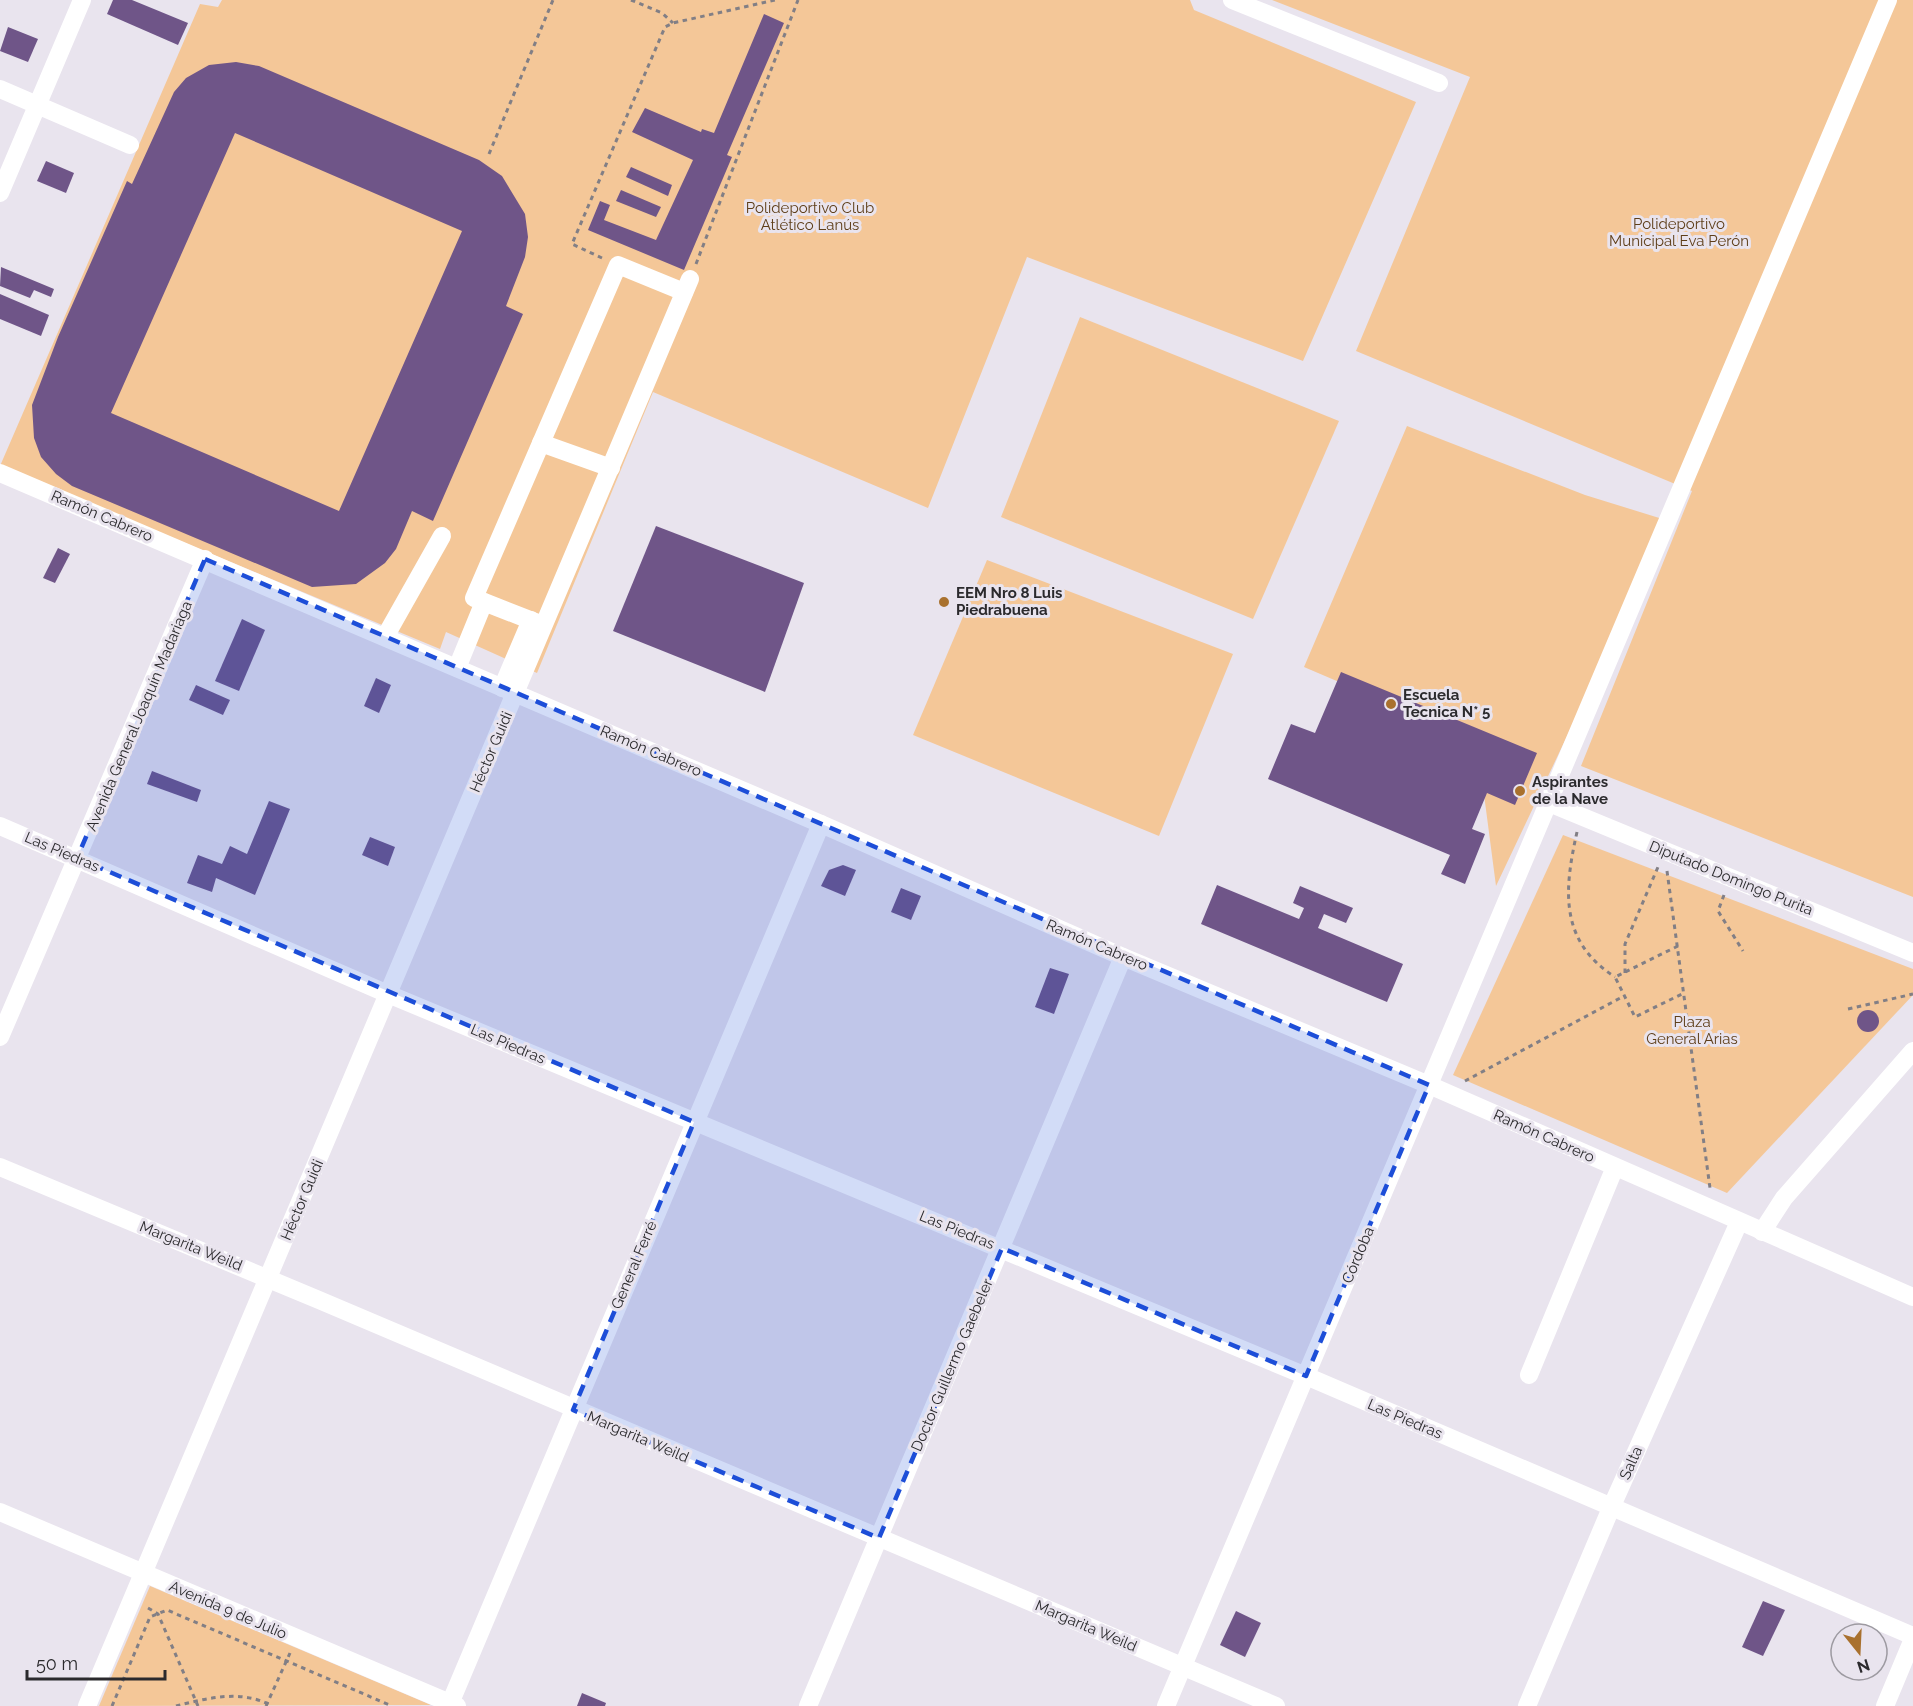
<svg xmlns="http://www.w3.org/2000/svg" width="1913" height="1706" font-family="Raleway,sans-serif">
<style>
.green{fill:#f4c798}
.building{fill:#6f5588;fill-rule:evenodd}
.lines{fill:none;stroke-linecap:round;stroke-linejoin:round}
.path{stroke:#827f85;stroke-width:3;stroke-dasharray:4.5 4.5;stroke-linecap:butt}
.minor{stroke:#fff;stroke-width:18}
.marked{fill:#1d4ed8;fill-opacity:0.2;stroke:#1d4ed8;stroke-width:4.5;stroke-dasharray:12 8;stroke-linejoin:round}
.poi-dot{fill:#a9712e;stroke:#e9e4ee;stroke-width:2}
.labels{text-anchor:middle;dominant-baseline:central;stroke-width:6;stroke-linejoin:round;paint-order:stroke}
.park-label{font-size:15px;fill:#5e3e19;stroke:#e9e4ee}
.street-label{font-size:15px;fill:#2b2a2d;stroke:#e9e4ee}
.poi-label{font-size:15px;font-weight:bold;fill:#2b2a2d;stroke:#e9e4ee;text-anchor:start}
</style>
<rect width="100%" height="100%" fill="#e9e4ee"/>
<g class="green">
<polygon points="222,0 1190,0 1194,10 1416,102 1303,361 1027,257 928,508 653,392 537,673 446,632 440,649 0,466 200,4 218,7"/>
<polygon points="1272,0 1913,0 1913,897 1581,766 1692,491 1356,351 1470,77"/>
<polygon points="1080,317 1339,421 1253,619 1001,517"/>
<polygon points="1407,426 1585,495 1669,521 1496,886 1477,741 1304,667"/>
<polygon points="987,560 1233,654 1159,836 913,735"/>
<polygon points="1563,835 1913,969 1913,995 1727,1193 1453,1075"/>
<polygon points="150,1586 431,1705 99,1706"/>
</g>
<g class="building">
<polygon points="113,0 132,0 188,23 178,45 107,14"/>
<polygon points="764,14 784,23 727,155 732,157 684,270 588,230 600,201 610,205 604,220 656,240 693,160 632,132 645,108 701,132 702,129 714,133"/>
<polygon points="8,27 38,39 28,62 0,51"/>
<path d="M236,62l23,4 220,94 23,16 23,38 3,23 -3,20 -19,49 17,8 -90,207 -21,-10 -16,38 -11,14 -29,21 -44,3 -240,-101 -16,-12 -15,-17 -7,-19 -2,-33 26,-68 69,-156 5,3 42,-92 12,-14 23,-13zM235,133l227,98 -123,280 -228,-98z"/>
<polygon points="46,161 74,173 66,193 37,181"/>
<polygon points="631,167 672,185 668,196 626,177"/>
<polygon points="621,190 661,207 656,217 616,201"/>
<polygon points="1,267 54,289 51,297 34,290 30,298 0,286"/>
<polygon points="0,294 49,315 41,336 0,319"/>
<polygon points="656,526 804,583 765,692 613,631"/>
<polygon points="58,548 70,554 55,583 43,578"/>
<polygon points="242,619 265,630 239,691 215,681"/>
<polygon points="1341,672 1537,753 1515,805 1487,793 1472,829 1485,834 1465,884 1441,874 1450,855 1268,779 1291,724 1315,733"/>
<polygon points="376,678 391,685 379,713 364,706"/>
<polygon points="196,685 230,700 223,715 189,700"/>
<polygon points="152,771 201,790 197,802 147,784"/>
<polygon points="269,801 290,809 255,895 216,878 212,892 187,883 198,855 222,864 230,846 247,854"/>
<polygon points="370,837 395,847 388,866 362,855"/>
<polygon points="843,865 856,870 845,896 821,886 829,870"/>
<polygon points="1217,885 1299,919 1304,908 1293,903 1300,886 1353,908 1346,923 1324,914 1318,928 1403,964 1387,1002 1201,924"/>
<polygon points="901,888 921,896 911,920 891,912"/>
<polygon points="1050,968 1069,974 1054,1014 1035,1007"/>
<circle cx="1868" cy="1021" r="11"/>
<polygon points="1763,1601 1785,1610 1763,1656 1742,1647"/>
<polygon points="1236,1611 1261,1623 1245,1657 1220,1645"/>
<polygon points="582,1693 606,1703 605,1706 577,1706"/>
</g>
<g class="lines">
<g class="path">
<polyline points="631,0 662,13 673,23"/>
<polyline points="489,154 553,0"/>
<polyline points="602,258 572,244 665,27 673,23 775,0"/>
<polyline points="696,264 798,0"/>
<path d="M1577,832c-13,58 -18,109 38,145"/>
<polyline points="1667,871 1710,1188"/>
<polyline points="1724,895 1718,911 1743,951"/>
<polyline points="1678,946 1615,977 1635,1017 1684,993"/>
<polyline points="1625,973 1625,944 1658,867"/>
<polyline points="1848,1009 1913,994"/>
<polyline points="1465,1081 1624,996"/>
<polyline points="148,1608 158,1614 198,1706"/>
<polyline points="112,1706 150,1617 167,1610 392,1706"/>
<path d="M176,1706c31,-8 66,-17 96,0"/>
<polyline points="266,1706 290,1653"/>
</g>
<g class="minor">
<polyline points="1232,0 1439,83"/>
<polyline points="0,89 130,145"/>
<polyline points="0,193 82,0"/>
<polyline points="541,443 611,468"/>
<polyline points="0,473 821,824 1123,957 1429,1085 1913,1297"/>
<polyline points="484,602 540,624"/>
<polyline points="385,637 442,536"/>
<polyline points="457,668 484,602 474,598 618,265 684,292"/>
<polyline points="502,688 531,620"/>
<polyline points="1549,803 1913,953"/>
<polyline points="0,826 388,994 1306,1376 1913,1636"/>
<polyline points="0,1037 205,559"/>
<path d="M0,1167c427,176 851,360 1276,539"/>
<polyline points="1762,1232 1784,1198 1913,1051"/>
<polyline points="1529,1375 1615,1167"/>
<polyline points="0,1512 457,1706"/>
<polyline points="87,1706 690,279"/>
<polyline points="449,1706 821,824"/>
<polyline points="808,1706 1123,957"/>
<polyline points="1166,1706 1888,0"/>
<polyline points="1527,1706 1611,1508 1739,1222"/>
<polyline points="1885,1706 1913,1639"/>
</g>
</g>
<path class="marked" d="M205,559l1224,526 -123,291 -304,-128 -123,290 -306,-128 121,-288 -617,-264z"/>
<g class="poi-dot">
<circle cx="944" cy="602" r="6"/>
<circle cx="1391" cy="704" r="6"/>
<circle cx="1520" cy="791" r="6"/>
</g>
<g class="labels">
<g class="park-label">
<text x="810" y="208">Polideportivo Club<tspan x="810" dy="17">Atlético Lanús</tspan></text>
<text x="1679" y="224">Polideportivo<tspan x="1679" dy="17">Municipal Eva Perón</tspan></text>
<text x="1692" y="1022">Plaza<tspan x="1692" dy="17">General Arias</tspan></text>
</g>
<g class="street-label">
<text transform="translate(102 516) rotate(23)">Ramón Cabrero</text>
<text transform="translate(139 716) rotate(-67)">Avenida General Joaquín Madariaga</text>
<text transform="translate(651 751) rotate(23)">Ramón Cabrero</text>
<text transform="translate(491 752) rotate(-67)">Héctor Guidi</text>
<text transform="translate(62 852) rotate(23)">Las Piedras</text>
<text transform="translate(1731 878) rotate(22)">Diputado Domingo Purita</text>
<text transform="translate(1097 945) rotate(23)">Ramón Cabrero</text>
<text transform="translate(508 1044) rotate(23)">Las Piedras</text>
<text transform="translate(1544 1136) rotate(24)">Ramón Cabrero</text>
<text transform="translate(302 1200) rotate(-67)">Héctor Guidi</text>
<text transform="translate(957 1230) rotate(22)">Las Piedras</text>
<text transform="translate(191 1246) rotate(22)">Margarita Weild</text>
<text transform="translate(1358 1255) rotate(-67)">Córdoba</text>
<text transform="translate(634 1265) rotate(-67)">General Ferré</text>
<text transform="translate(952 1365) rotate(-67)">Doctor Guillermo Gaebeler</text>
<text transform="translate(1405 1419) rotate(23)">Las Piedras</text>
<text transform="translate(638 1437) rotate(23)">Margarita Weild</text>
<text transform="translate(1631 1463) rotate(-66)">Salta</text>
<text transform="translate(228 1610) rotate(23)">Avenida 9 de Julio</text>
<text transform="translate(1086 1626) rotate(23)">Margarita Weild</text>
</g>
<g class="poi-label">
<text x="956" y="593">EEM Nro 8 Luis<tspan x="956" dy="17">Piedrabuena</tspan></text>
<text x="1403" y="695">Escuela<tspan x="1403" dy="17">Tecnica N* 5</tspan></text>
<text x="1532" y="782">Aspirantes<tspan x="1532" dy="17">de la Nave</tspan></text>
</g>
</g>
<g transform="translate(1859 1652) rotate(162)"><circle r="28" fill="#e9e4ee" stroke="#9d9aa1" stroke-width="1.5"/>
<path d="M0-4.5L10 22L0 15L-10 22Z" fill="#a9712e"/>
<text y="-9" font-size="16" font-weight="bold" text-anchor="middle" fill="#2b2a2d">N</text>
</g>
<path d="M27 1670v9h138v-9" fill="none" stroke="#2b2a2d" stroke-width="3"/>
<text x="36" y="1670" font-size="18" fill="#2b2a2d" stroke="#e9e4ee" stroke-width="4.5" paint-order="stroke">50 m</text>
</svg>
